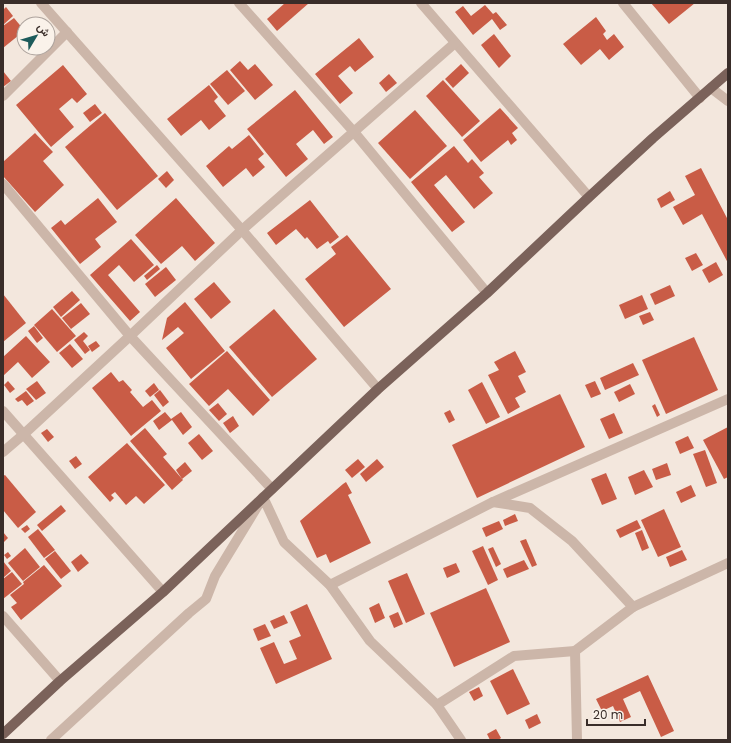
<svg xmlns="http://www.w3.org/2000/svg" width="731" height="743" font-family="Poppins,Vazirmatn,sans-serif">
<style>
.building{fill:#c95c46}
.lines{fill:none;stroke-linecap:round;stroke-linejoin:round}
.minor{stroke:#ccb6a9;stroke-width:10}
.primary{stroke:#7b625a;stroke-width:10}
</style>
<rect width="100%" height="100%" fill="#f3e7dd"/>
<g class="building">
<polygon points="285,3 309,3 277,31 267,19"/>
<polygon points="651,3 695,3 669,24"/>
<polygon points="485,5 493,14 496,12 507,25 500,30 492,19 473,35 455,12 463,6 471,16"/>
<polygon points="6,7 13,16 3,25 3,10"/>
<polygon points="596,17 606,31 603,34 607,40 614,34 624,47 609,60 600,49 581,65 563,44"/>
<polygon points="14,18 24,30 24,31 3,48 3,26"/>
<polygon points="494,34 511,56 499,68 481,45"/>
<polygon points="359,38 374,57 355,72 350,66 338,76 353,93 340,104 315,74"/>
<polygon points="240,61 248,70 255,64 273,85 255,100 230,70"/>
<polygon points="461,64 469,73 453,88 445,79"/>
<polygon points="63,65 87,94 77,103 72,98 59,109 74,127 51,147 16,105"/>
<polygon points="227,70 245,91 228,105 210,84"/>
<polygon points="3,71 11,81 3,87"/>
<polygon points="389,74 397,83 386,92 379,83"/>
<polygon points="443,80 480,121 462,137 426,96"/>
<polygon points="209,85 218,97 214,101 226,116 209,130 201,120 181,136 167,119"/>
<polygon points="295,90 333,137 324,144 313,130 296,144 308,159 286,177 247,129"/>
<polygon points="95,104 102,113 90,122 83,113"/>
<polygon points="500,108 518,128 512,133 517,140 511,145 508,140 481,162 463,140"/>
<polygon points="415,110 447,146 410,179 378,143"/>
<polygon points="105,113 158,176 117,210 65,147"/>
<polygon points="35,133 53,152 43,161 64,185 35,212 3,176 3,162"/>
<polygon points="249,135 264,154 258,159 265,167 253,177 246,168 223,187 206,166 229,146 232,149"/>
<polygon points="454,146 468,163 472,159 484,173 479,177 493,193 474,209 446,175 434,185 465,222 452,232 411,182"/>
<polygon points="701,168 728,220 728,263 702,214 683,225 673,207 695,195 685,176"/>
<polygon points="167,171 174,180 166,188 158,179"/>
<polygon points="670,191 675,200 661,208 657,199"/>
<polygon points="98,198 117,222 95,239 101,247 80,264 51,228 61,220 65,225"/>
<polygon points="176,198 215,243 195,261 182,246 161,264 135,235"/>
<polygon points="310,200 339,237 330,244 328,241 317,249 307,237 305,239 296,229 276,245 267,233"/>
<polygon points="347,235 391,289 344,327 305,279 336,254 331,247"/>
<polygon points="131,239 154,265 134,282 119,265 108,275 140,312 130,321 90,275"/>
<polygon points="696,253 703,265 692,271 685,258"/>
<polygon points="716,262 723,275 709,283 702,270"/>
<polygon points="157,265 160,269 147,280 144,276"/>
<polygon points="166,267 176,280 155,297 145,284"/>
<polygon points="214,282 231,302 211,319 194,299"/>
<polygon points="670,285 675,296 655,305 650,294"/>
<polygon points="72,291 80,300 61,317 53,307"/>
<polygon points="3,294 26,323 3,342"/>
<polygon points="642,295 648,309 625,319 619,305"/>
<polygon points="185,302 225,351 191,379 166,348 184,333 178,327 162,340 167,318"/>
<polygon points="81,303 90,314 71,329 62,318"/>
<polygon points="52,309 76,336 57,352 34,325"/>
<polygon points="274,309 317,359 272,397 229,347"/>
<polygon points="650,312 654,320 643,325 639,316"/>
<polygon points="34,326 43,338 37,343 28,331"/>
<polygon points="84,332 88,336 83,341 90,350 85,354 74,340"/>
<polygon points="26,336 50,362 32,378 18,362 3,376 3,357"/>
<polygon points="694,337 718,390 666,414 642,360"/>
<polygon points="96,341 100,346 92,352 88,346"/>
<polygon points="70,344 83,359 72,368 59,353"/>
<polygon points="227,351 270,400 253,416 228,389 209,406 189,384"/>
<polygon points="515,351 526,372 518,376 526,392 515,398 520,407 508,414 488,375 499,370 494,362"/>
<polygon points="633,363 639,375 605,390 600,378"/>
<polygon points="111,372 119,382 123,380 132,390 130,392 143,407 152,400 161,411 131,436 92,388"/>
<polygon points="8,381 15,389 10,393 4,385"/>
<polygon points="37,381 46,393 36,400 26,389"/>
<polygon points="595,381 601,394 591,398 585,385"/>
<polygon points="482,382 500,417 486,424 468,390"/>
<polygon points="154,383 159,390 150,397 145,391"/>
<polygon points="630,384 635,394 619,402 614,392"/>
<polygon points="160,390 169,402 163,407 154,395"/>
<polygon points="26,391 34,401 27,406 22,400 18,402 15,399"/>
<polygon points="560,394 585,447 477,498 452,445"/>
<polygon points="218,403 227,414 219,421 209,410"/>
<polygon points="655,404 660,415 657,417 652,406"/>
<polygon points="450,410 455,420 449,423 444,413"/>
<polygon points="165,412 171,419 181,412 192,427 183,435 172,420 159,430 153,421"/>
<polygon points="614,413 623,433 609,439 600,419"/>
<polygon points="233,416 239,426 230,433 223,423"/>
<polygon points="728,427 728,477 724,479 703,440"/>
<polygon points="145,428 167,454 163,457 183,480 172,490 130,441"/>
<polygon points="47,429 54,437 48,442 41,433"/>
<polygon points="199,434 213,451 202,460 188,443"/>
<polygon points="688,436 694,448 680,454 675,442"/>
<polygon points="127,443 165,485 144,504 136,496 126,505 115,492 111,495 114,498 110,502 88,477"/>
<polygon points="705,450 717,483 706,487 693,454"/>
<polygon points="76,456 82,464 75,469 69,461"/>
<polygon points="358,459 365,467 352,478 345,470"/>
<polygon points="377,459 384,467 366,482 360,474"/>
<polygon points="185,462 192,471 182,479 176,470"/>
<polygon points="667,463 671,475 656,480 652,469"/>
<polygon points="644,470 653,487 635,495 628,477"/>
<polygon points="606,473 617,499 602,505 591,479"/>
<polygon points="5,475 36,512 18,528 3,510 3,476"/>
<polygon points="346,482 352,493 348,495 371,543 330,563 326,554 317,558 300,521 343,484"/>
<polygon points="691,485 696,496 681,503 676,492"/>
<polygon points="61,505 66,511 42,531 37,525"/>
<polygon points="664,509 681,547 658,557 641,520"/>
<polygon points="515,514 518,521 505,526 503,520"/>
<polygon points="637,520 641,528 620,538 616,530"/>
<polygon points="499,521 503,529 486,537 482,528"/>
<polygon points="27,525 30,529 25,533 21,529"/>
<polygon points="38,529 55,550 44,558 28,537"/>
<polygon points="642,530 649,548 642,551 635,533"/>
<polygon points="3,532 8,538 3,543"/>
<polygon points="526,539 537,565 532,567 520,541"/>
<polygon points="483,546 498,580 488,585 472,551"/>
<polygon points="493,547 501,564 496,567 488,549"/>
<polygon points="25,548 40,567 23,581 8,563"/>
<polygon points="682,550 687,560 670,567 666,557"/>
<polygon points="55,551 71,571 61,579 45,559"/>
<polygon points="8,552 11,556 7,559 4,555"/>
<polygon points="81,554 89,563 78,572 71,562"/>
<polygon points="524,560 529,569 507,578 503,569"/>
<polygon points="3,561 11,571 3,578"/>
<polygon points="456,563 460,572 447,578 443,568"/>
<polygon points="44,565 62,586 21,620 11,607 17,603 10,595 24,584 23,582"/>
<polygon points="12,572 22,584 3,599 3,579"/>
<polygon points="407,573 425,614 406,623 388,581"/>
<polygon points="486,588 510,642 454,667 430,613"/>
<polygon points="379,603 385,618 375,623 369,608"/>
<polygon points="307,604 332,659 276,684 260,648 274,642 284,664 297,659 289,641 301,636 290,612"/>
<polygon points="398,612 403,624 394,628 389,616"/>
<polygon points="284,615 288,623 274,629 270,621"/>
<polygon points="265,624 271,636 258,641 253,629"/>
<polygon points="513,669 530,704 507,715 490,681"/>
<polygon points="648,675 674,731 661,737 640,691 623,699 631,717 620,722 613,706 602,711 596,699"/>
<polygon points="479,687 483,696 474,701 469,692"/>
<polygon points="537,714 541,723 529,729 525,720"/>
<polygon points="496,729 501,738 498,740 490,740 487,734"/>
</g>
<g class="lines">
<g class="minor">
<polyline points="41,3 242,230 378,389"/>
<polyline points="239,3 354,132 487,293"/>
<polyline points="421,3 589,197"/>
<polyline points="623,3 700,98"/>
<polyline points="711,88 728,101"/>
<polyline points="3,96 67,32"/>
<polyline points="3,184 130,336 272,489"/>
<polyline points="3,411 163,592"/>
<polyline points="3,452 24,434 130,336 242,230 455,43"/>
<polyline points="493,502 530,508 572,541 633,607 728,563"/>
<polyline points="330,585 493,502 728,399"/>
<polyline points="3,616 60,681"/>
<polyline points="437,705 514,656 575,651"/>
<polyline points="51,740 189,613 206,599 215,576 263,497 284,542 330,585 370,641 437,705 461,740"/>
<polyline points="577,740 575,651 633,607"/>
</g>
<polyline class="primary" points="3,734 60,681 163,592 378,389 487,293 589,197 653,138 728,73"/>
</g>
<rect width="731" height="743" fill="none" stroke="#392d29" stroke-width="8"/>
<g transform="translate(36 36) rotate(52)"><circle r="19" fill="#faf2ea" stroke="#ada39d"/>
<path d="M0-3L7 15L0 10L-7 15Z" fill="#1d5b5b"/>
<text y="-6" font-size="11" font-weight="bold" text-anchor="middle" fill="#392d29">ش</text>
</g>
<path d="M587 719v6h58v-6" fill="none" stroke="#392d29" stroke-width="2"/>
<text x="593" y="719" font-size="12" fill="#392d29" stroke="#faf2ea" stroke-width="3" paint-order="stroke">20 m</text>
</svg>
